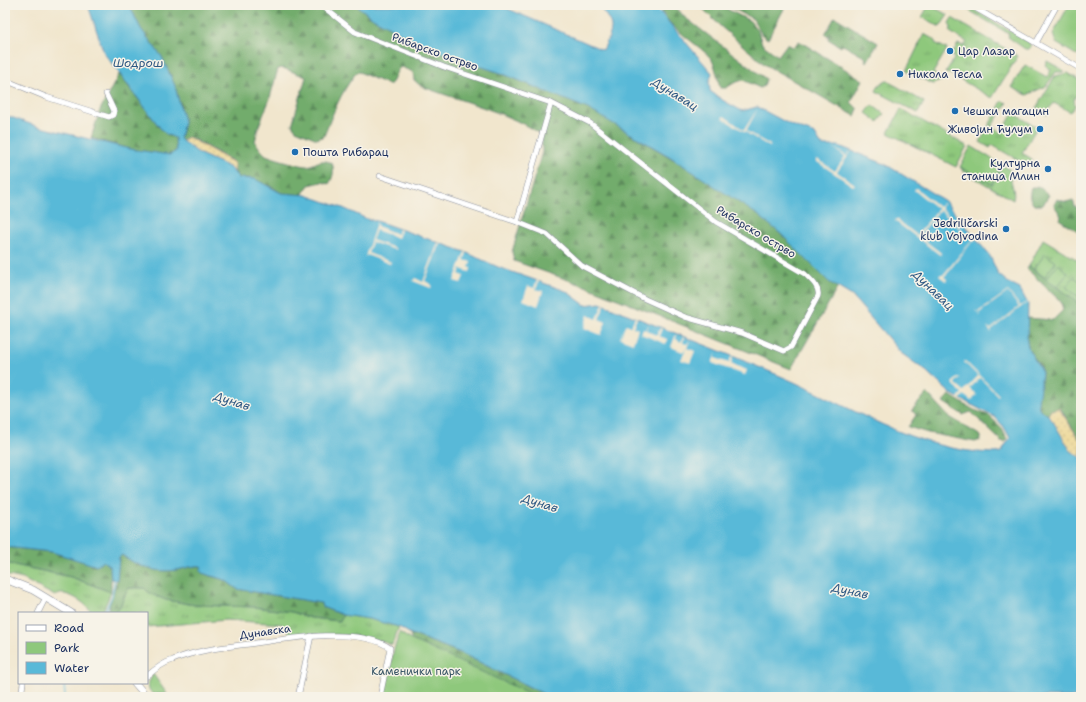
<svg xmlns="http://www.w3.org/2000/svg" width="1086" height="702" font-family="'Shantell Sans',sans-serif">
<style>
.grass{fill:url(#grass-tufts);stroke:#547c6d}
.forest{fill:url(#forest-firs);stroke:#466e65}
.sand{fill:url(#sand-dots);stroke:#84847e}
.park{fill:#8ec87c;stroke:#547c6d}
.water{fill:#59b9d8;stroke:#3a749b}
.pier{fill:#f1e6cd}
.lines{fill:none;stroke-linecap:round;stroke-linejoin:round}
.stream{stroke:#59b9d8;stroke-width:1.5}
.minor-casing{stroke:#868a96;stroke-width:6}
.secondary-casing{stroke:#868a96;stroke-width:8}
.minor{stroke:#fff;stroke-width:5}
.secondary{stroke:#fff;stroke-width:7}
.poi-dot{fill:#1f6fb2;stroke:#f7f3e8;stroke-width:1.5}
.labels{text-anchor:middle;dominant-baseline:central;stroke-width:3;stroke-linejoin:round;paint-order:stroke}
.poi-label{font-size:11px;fill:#1b2f5e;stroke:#f7f3e8;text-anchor:start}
.street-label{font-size:11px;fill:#1b2f5e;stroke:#f7f3e8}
.park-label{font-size:11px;fill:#385566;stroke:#f7f3e8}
.water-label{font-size:12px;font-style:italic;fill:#2e5883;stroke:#f7f3e8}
</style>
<defs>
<pattern id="grass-tufts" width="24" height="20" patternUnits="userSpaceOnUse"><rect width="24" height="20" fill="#8ec87c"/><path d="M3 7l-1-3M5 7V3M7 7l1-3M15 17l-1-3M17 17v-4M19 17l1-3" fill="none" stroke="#73a369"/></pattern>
<pattern id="forest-firs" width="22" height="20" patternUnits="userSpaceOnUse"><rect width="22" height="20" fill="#72ac6c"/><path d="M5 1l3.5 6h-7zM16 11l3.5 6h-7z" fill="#5d8c5c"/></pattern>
<pattern id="sand-dots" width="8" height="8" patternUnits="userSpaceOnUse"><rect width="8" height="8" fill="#eeda9e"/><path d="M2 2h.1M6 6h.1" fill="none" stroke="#ccbb8a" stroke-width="1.8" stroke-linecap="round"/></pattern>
</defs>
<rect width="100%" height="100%" fill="#f7f3e8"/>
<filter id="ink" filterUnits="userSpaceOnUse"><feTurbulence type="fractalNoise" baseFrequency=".025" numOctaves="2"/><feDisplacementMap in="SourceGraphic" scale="8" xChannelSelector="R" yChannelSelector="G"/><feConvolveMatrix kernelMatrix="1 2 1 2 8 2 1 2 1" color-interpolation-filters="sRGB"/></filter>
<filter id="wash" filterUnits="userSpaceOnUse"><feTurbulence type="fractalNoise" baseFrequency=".012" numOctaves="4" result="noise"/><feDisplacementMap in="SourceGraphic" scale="16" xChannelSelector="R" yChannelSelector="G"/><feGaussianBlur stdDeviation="0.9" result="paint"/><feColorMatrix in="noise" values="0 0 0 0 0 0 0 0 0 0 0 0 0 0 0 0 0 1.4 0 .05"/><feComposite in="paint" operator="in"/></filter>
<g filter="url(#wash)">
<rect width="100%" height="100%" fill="#f1e6cd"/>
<g class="grass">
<polygon points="929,5 948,15 940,27 922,17"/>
<polygon points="960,5 966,5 1029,42 1031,47 1029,49 1025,49 1008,37 1009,34"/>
<polygon points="952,18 1018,56 992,98 951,74 945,73 954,59 952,54 958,44 964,46 967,42 950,32 951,28 949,23"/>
<polygon points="924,34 935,40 935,43 947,49 933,73 943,80 933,84 906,71"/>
<polygon points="1047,61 1063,70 1063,72 1056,72 1046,86 1027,95 1011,87 1025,65 1047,77 1051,70 1045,65"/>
<polygon points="1068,73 1081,81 1081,95 1076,96 1074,99 1075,106 1070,112 1054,103 1048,110 1047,115 1036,108 1055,76"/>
<polygon points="886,80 924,102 918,113 876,91 878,86"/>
<polygon points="1002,101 1007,103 992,126 1002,133 1013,113 1037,127 1022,153 1032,159 1031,166 1028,166 992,145 990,148 980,142"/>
<polygon points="901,109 967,146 956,167 888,133"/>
<path d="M1002,165l8,5c-1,11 6,19 3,30l-50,-29 -3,-4 32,17z"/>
<polygon points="1043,239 1081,262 1081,305 1029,266"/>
<path d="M5,563l66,14 40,15 -9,21 -4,-3 -2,3h-5c-2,-8 -18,-18 -27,-19 -3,-1 -6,1 -9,2l-32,-17 -18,-4z"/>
<path d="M129,588h15l7,6 15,6 29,5 60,2 37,5 19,6 28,3 4,-6 26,4 30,8 -7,18c-30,-12 -67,-11 -100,-10l-10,-11 -56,-4 -79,7v-14h-31c6,-9 7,-16 13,-25z"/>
</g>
<g class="forest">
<path d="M129,5h227c42,33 91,49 141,67 30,11 60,23 90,36 19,9 38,23 57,34 38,22 80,47 114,73 26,20 48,44 71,67l9,5 -47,82 -206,-83 -71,-25 -2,-9 30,-100v-16c-29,-23 -86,-36 -121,-50l-7,-6 -1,-8 -12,-5c-7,4 -5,14 -12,18l-30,-13 -3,1c-15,19 -23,40 -32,63l-7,3 -21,-9 -4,-5 14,-48 -23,-9 -5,1 -9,32 -11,27 -3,14c3,4 7,10 11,13 4,2 38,12 42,11 10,-3 13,-8 24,-3 3,8 1,14 -3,21l-7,-2 -13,3 -7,10 -21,-2 -7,-5 -24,-10 -9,1 -6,-5 -2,-12 -2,-2 -39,-22h-6l-4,3 -2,-3 4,-16 -9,-36 -13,-29 -21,-28z"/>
<path d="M661,5c12,0 16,1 22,11l83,63 -2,7 -4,2 -17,-8 -9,3 -8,5h-6c-2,-9 -4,-20 -8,-28 -8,-13 -52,-36 -51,-55z"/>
<polygon points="699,5 723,5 725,8 750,21 758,31 762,44 778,56 787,44 793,47 799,41 863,80 851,102 858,109 855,116 764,64 719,25"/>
<polygon points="726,5 786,5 768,39 762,35 753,19"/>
<polygon points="835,17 878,43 867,62 865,61 866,58 843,45 841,47 828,39 829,36 825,34"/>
<polygon points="119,74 161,129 175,138 177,146 174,153 170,155 130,149 91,138 100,110"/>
<path d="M1038,186l11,9 -6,10h-9c-5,-6 -5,-10 -3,-17z"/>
<polygon points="1057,199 1066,202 1073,200 1075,207 1081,208 1081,233 1060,220 1061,216 1054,205"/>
<path d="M1029,266l52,39v137l-20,-33 -10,1 -3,5c-19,-7 -6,-27 -6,-42 -1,-7 -9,-15 -12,-22 -5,-9 -4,-21 -3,-31v-2l26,2 10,-10 -2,-8 -34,-33z"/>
<polygon points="927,393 948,416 981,436 981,440 975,442 928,433 908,427 916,415 912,410"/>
<polygon points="949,395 974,410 988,415 1001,427 1007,439 1005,442 1001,441 971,412 963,415 943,402"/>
<polygon points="5,547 52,552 97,565 103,561 111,567 111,592 71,577 5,563"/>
<path d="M122,555c17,12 33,18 54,15 8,-1 17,-5 25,-4l6,9 18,5 12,9 84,14 1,4 21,8 -3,6 -29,-3 -19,-6 -37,-5 -60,-2 -29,-5 -15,-6 -7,-6h-15c-6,9 -7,16 -13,25h-9l10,-33 2,-23z"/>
<polygon points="409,633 461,653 550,697 522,697 418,655"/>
</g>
<g class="sand">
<polygon points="188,137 233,162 235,166 234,172 229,167 200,154 182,141"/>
<path d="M1059,408l22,34v16c-17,-7 -22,-29 -33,-43l3,-5z"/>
</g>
<g class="park">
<polygon points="1069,5 1081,5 1081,51 1078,56 1056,43 1053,34"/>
<polygon points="872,105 884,114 878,122 866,113"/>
<polygon points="971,146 1002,165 992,184 960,167"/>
<polygon points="1045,254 1056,262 1044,277 1034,269"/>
<polygon points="1058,264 1068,273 1057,287 1046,279"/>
<polygon points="1074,277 1081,282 1080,298 1066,287"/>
<polygon points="400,632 409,639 537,697 384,697 394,649"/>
<polygon points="153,674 167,694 153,694 149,690 148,684"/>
</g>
<path class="water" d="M88,5h41l12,24 21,28 13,29 9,36 -4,16 2,3 18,13 29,13 10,11 16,1 26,14 25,2 37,13 24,11 10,2 88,31 33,15 68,24 19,14 15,-2c59,24 119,47 178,72 72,30 136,77 218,78l5,-1 9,-14 -6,-11 -9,-10 -44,-23 -25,-23 -25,-18 -49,-57 -23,-14 -48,-48 -23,-19 -89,-59 -81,-47 -87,-36 -43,-14 -41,-17 -44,-24 -17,-13h143l104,45c12,-25 11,-24 -5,-45h56l58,68 -3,9 1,9 14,10 18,10 15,-4 34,18 24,9 7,12h17l46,18 60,37 45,55 8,18 12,10 10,5 8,15 -1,39 2,7 13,22 -4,30 1,7 9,6 6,8 16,27 11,8v239h-531l-89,-44 -52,-20 -10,-6 -30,-8 -26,-4 -21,-8 -1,-4 -84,-14 -12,-9 -23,-7 -2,-3 2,-2 -1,-2c-8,-1 -17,3 -25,4 -21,3 -37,-3 -54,-15l-3,2 -2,23 -6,-1 -1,-12 -7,-6 -6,5 -45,-14 -47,-5v-432l31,11 94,23 40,6 6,-4 -1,-13 -9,-4 -5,-5 -57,-76z"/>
<g class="pier">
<polygon points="758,108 746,131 770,145 770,147 722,118 724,116 744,130"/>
<polygon points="832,146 846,156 852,150 837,172 855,184 853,186 816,161 817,159 835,171 845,157"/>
<polygon points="916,188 939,207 945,201 941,208 963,230 962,231 940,210 919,236 941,253 940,255 895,221 896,219 917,235 938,209 914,190"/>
<polygon points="377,221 377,226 397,234 399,229 401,230 398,238 376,230 372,240 395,248 395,250 372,242 368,253 391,262 390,264 367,255 365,257"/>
<polygon points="974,238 976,239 971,243 944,277 947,279 946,281 939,276 941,274 943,275"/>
<polygon points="438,243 440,243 425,281 432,285 431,288 413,281 415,278 423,282"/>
<polygon points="465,252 467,253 464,260 471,262 469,267 471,268 470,272 461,269 459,274 464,276 461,283 454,281"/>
<polygon points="537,280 539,281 536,289 543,291 538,306 523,300 528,286 534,288"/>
<polygon points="1008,291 1020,306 1029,301 991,330 992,333 987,327 991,329 1019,307 1008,292 979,313 980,316 975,310 978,312"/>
<polygon points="603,304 605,305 599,319 606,322 601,335 584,328 588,315 597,319"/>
<polygon points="635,317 637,318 633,327 638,329 633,343 620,338 626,324 631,326"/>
<polygon points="649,323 647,331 657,335 660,328 662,328 659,336 667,339 666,344 641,334 643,329 646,330"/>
<polygon points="676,334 676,339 681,342 683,337 684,338 683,343 687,344 690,340 687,348 695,351 690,363 681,360 686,348 683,352 671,347"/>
<polygon points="717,351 715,358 729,363 731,357 733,358 731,364 747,370 745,375 712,363"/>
<polygon points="965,361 999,395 998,396 980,378 970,388 977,395 971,401 964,395 960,400 958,398 962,393 952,383 959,377 960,378 955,383 964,391 978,376 964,362"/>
</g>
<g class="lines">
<g class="stream">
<polyline points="104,613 112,596 115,577"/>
<polyline points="64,683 65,697"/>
</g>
</g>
</g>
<g filter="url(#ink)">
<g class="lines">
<defs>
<g id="minor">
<path d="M321,5l34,27 89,35 107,36 39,20 126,99 89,52c6,6 15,13 13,22l-27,51 -7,4 -42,-18 -57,-16 -40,-18 -63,-33 -35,-32 -30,-12"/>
<polyline points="970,5 1081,69"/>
<polyline points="1036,43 1057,5"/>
<polyline points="5,80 46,97 109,117 113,115 114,111 106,94"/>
<polyline points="380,176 517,222 551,103"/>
<polyline points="38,613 46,597"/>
<path d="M147,676c8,-7 16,-13 26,-16 26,-11 55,-13 83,-17 33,-5 106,-16 134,5l-10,49"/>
<polyline points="21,697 23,683"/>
<polyline points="298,697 311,636"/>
</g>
<g id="secondary">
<polyline points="5,579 33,590 71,613"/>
<polyline points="135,683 147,697"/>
</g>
</defs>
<use href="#minor" class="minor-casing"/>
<use href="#secondary" class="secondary-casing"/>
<use href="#minor" class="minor"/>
<use href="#secondary" class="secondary"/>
</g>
</g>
<g class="poi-dot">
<circle cx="950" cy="51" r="4"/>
<circle cx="900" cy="74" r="4"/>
<circle cx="955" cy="111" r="4"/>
<circle cx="1040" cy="129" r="4"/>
<circle cx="295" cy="152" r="4"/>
<circle cx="1048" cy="169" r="4"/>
<circle cx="1006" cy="229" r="4"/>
</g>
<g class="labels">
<g class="poi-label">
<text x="958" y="51">Цар Лазар</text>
<text x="908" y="74">Никола Тесла</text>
<text x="963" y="111">Чешки магацин</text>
<text x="1032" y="129" text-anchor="end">Живојин Ћулум</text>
<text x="303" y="152">Пошта Рибарац</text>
<text x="1040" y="163" text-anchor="end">Културна<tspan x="1040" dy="13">станица Млин</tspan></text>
<text x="998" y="223" text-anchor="end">Jedriličarski<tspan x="998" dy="13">klub Vojvodina</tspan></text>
</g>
<g class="street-label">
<text transform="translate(435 52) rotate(20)">Рибарско острво</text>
<text transform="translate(756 232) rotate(31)">Рибарско острво</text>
<text transform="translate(265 632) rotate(-8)">Дунавска</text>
</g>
<g class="park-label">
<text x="416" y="671">Каменички парк</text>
</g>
<g class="water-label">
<text x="138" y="63">Шодрош</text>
<text transform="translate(675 94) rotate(32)">Дунавац</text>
<text transform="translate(933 290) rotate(44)">Дунавац</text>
<text transform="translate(232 401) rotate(18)">Дунав</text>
<text transform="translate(540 503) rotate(18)">Дунав</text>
<text transform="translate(850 591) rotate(12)">Дунав</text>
</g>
</g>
<rect width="1086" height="702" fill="none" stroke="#f7f3e8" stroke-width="20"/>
<rect x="18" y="612" width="130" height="72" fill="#f7f3e8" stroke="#9fa5b1"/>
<rect x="26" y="625" width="20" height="6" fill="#ffffff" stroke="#9fa5b1"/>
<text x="54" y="632" font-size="12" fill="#1b2f5e">Road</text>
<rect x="26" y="642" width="20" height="12" fill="#8ec87c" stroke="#9fa5b1"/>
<text x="54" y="652" font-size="12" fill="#1b2f5e">Park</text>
<rect x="26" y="662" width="20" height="12" fill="#59b9d8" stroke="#9fa5b1"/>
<text x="54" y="672" font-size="12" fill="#1b2f5e">Water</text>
</svg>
